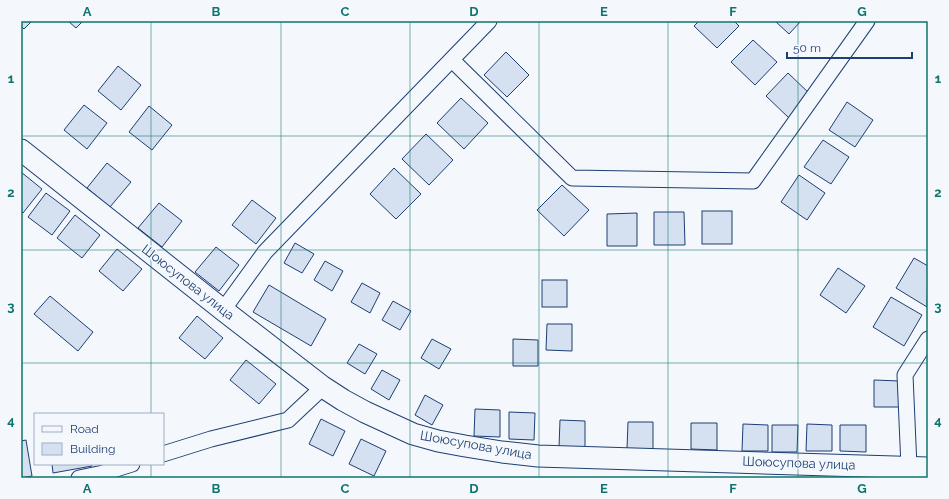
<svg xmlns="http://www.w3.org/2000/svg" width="949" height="499" font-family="Raleway,sans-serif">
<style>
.building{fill:#d5e0f0;stroke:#1d3f73}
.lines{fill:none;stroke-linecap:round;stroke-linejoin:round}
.street-casing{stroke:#1d3f73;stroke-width:17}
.secondary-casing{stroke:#1d3f73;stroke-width:23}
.street{stroke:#f4f7fb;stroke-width:15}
.secondary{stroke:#f4f7fb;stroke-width:21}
.grid{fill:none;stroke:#0f766e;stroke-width:1;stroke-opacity:0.55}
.labels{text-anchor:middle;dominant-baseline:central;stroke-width:3;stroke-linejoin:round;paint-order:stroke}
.street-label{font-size:13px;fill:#1d3f73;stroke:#f4f7fb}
.neatline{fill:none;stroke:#0f766e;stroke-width:1.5}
.grid-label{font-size:13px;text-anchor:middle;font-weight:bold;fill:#0f766e}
</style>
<rect width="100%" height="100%" fill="#f4f7fb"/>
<g class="building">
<polygon points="21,21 32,21 24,29 21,26"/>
<polygon points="68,21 83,21 76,28"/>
<polygon points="699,21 734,21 739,26 717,48 694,26"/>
<polygon points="775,21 801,21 789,34"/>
<polygon points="753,40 777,62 755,85 731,62"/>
<polygon points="506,52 529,75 507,97 484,75"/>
<polygon points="118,66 141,85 121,110 98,91"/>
<polygon points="788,73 811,95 789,118 766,96"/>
<polygon points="461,98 488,123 464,149 437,123"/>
<polygon points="847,102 873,120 855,147 829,130"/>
<polygon points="84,105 107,123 87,149 64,130"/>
<polygon points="149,106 172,125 152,150 129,132"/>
<polygon points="426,134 453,160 429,185 402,159"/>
<polygon points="823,140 849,157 831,184 804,167"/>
<polygon points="107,163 131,182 110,207 87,188"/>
<polygon points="394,168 421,194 396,219 370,194"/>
<polygon points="21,172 42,189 23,213 21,211"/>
<polygon points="799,175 825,193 807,220 781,202"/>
<polygon points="562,185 589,210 564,236 537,210"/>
<polygon points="46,193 70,211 52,235 28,217"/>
<polygon points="252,200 276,218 256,244 232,225"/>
<polygon points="159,203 182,221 162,247 138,228"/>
<rect x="702" y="211" width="30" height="33"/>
<polygon points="654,212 684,212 685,245 654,245"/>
<polygon points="637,213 637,246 607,246 607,214"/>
<polygon points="75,215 100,235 82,258 57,238"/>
<polygon points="295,243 314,254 302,273 284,263"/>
<polygon points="216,247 239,265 219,291 195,272"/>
<polygon points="117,249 142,269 123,291 99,271"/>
<polygon points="914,258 928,266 927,307 896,288"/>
<polygon points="325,261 343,271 332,291 314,280"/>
<polygon points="838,268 865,286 846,313 820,295"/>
<rect x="542" y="280" width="25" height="27"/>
<polygon points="362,283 380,293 370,313 351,302"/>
<polygon points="269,285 326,319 311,346 253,312"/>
<polygon points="50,296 93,332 78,351 34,314"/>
<polygon points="891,297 922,315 904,346 873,327"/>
<polygon points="393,301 411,311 400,330 382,320"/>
<polygon points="197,316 223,338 205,359 179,338"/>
<polygon points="547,324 572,324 572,351 546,350"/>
<polygon points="432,339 451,349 439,369 421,358"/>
<polygon points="513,339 538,340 538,366 513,366"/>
<polygon points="359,344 377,354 365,374 347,363"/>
<polygon points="246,360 276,384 259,404 230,380"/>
<polygon points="382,370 400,380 389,400 371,389"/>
<polygon points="874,380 900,381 899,407 874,407"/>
<polygon points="425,395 443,405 432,425 415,415"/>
<polygon points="475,409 500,410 500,437 474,436"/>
<polygon points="509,412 535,413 534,440 509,439"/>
<polygon points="321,419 345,431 333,456 309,444"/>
<polygon points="560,420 585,421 585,447 559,447"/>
<polygon points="628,422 653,422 653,449 627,449"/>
<polygon points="691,423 717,423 717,450 691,449"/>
<polygon points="743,424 768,425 768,451 742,451"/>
<polygon points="807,424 832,425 832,451 806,451"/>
<polygon points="772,425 798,425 797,452 772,452"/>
<polygon points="840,425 866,425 866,452 840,451"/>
<polygon points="361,439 386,451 374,476 349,464"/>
<polygon points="26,440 32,476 21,478 21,441"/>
<polygon points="52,464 91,464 92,466 53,473"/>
</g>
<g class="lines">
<defs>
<g id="street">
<polyline points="452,60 572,178 753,181 867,21"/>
<polyline points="223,310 265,252 489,21"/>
<polyline points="163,454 211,439 288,420 323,387"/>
<polyline points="909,467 905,375 928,339"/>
<polyline points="79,478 103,473 132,464"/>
</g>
<polyline id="secondary" points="21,150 223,310 323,387 343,400 365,412 413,434 438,441 465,446 502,452 538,456 928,468"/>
</defs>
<use href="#street" class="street-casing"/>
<use href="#secondary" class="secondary-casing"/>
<use href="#street" class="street"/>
<use href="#secondary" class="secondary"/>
</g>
<path class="grid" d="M151,21v393M281,21v457M410,21v457M539,21v457M668,21v457M798,21v457M21,136h907M21,250h907M21,363h907M151,464v14"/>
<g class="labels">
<g class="street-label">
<text transform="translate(188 282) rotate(38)">Шоюсупова улица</text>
<text transform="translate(476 445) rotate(10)">Шоюсупова улица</text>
<text transform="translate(799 463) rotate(2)">Шоюсупова улица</text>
</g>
</g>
<rect width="949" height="499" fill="none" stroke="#f4f7fb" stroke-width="44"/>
<rect x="34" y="413" width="130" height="52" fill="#f4f7fb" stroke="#9eadc5"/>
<rect x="42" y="426" width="20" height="6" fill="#f4f7fb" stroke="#9eadc5"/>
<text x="70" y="433" font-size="12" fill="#1d3f73">Road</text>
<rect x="42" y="443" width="20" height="12" fill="#d5e0f0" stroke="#9eadc5"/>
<text x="70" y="453" font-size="12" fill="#1d3f73">Building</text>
<path d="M787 52v6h125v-6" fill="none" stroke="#1d3f73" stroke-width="2"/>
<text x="793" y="52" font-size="12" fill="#1d3f73" stroke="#f4f7fb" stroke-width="3" paint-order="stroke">50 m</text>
<rect x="22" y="22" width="905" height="455" class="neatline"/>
<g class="grid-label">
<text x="87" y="16">A</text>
<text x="216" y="16">B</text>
<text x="345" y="16">C</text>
<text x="474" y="16">D</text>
<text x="604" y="16">E</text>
<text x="733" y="16">F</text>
<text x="862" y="16">G</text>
<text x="11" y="83">1</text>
<text x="938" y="83">1</text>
<text x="11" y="197">2</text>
<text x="938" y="197">2</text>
<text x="11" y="311">3</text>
<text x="938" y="311">3</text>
<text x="11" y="425">4</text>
<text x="938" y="425">4</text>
<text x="87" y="493">A</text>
<text x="216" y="493">B</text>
<text x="345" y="493">C</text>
<text x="474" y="493">D</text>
<text x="604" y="493">E</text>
<text x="733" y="493">F</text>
<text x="862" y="493">G</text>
</g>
</svg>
